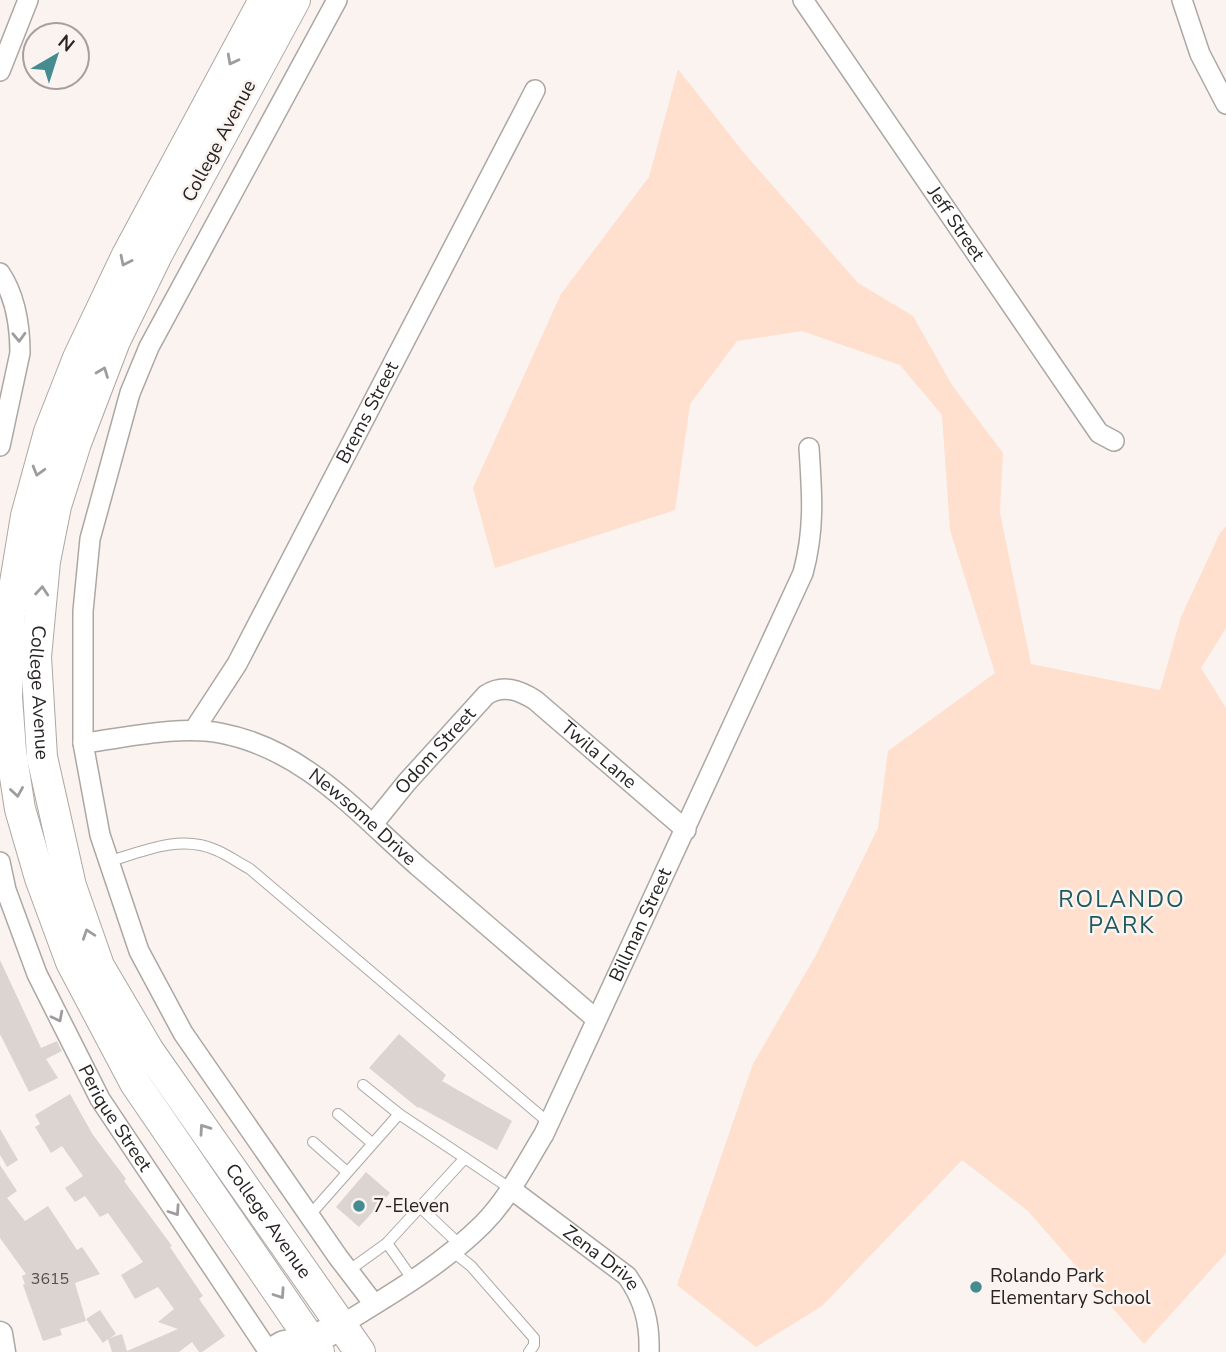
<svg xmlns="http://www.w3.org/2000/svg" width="1226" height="1352" font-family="'Nunito Sans',sans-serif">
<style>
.green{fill:#ffdfcd}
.building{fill:#dbd4d0}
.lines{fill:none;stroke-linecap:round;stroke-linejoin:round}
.service-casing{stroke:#ada7a3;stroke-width:12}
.minor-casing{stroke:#ada7a3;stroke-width:22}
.tertiary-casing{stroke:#ada7a3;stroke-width:27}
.secondary-casing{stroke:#ada7a3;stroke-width:31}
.primary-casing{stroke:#ada7a3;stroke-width:32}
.service{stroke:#fff;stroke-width:10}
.minor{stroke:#fff;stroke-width:19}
.tertiary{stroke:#fff;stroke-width:24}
.secondary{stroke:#fff;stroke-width:28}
.primary{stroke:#fff;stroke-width:30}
.oneway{stroke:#9e9c9c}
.poi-dot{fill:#458c91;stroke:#faf3ef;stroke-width:2.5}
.labels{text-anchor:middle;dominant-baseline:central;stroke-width:5;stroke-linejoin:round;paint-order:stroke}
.number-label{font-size:16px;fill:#54504e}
.street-label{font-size:19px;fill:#272423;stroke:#faf3ef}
.poi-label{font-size:19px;fill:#272423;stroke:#faf3ef;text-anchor:start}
.quarter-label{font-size:23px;letter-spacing:2px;fill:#1f5a5e;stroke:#faf3ef}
</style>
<rect width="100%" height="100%" fill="#faf3ef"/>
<polygon class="green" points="678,69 744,153 858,283 913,316 952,385 1003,453 1000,513 1031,664 1160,690 1181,617 1220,533 1226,526 1226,628 1201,668 1226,708 1226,1253 1144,1344 1028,1211 962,1160 822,1306 756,1347 677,1285 753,1064 816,955 878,828 888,751 995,673 950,530 942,415 900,365 802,331 737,341 690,404 675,510 495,568 473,488 561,294 649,177"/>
<g class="building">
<polygon points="0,960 41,1048 57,1041 62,1051 46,1059 58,1078 29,1092 0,1034"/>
<polygon points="399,1034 446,1075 442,1081 512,1121 497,1150 419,1107 418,1108 369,1068"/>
<polygon points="70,1094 93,1135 126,1179 124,1181 172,1246 170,1247 203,1296 199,1299 225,1336 202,1352 199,1352 192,1342 179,1352 112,1352 108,1339 103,1343 86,1319 100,1310 116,1334 110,1338 122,1334 127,1351 178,1329 158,1322 174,1309 158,1287 135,1299 121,1275 143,1262 108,1213 100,1217 85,1196 75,1202 65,1188 83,1176 62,1146 51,1153 35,1127 40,1124 35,1115"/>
<polygon points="0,1129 18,1160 7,1167 0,1155"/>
<polygon points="0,1165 17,1191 7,1198 25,1221 48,1206 77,1250 82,1247 100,1274 75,1283 86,1321 60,1329 62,1335 43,1341 23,1285 25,1284 22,1276 26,1274 0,1238"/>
<polygon points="366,1172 390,1193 359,1227 336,1207"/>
</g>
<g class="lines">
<defs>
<g id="service">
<path d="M108,862c35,-11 73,-28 108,-12 12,5 23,13 34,19l299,254"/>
<polyline points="363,1085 399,1114 465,1158"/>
<polyline points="338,1114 372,1143"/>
<polyline points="313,1142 347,1172"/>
<polyline points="420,1207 459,1244"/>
<polyline points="309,1216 399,1114"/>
<polyline points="387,1243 413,1280"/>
<polyline points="452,1251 471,1266 534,1338 534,1345 529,1352"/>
<polyline points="348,1271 387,1243 465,1158 511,1189"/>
</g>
<g id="minor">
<polyline points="337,0 149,347 130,393 90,539 83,611 83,743 100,835 139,951 183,1033 338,1257 374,1304"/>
<path id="s1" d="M803,0l296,433 15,8"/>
<polyline points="1182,0 1200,54 1226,104"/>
<polyline points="0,71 28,0"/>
<path d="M0,273c16,24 20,52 20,80l-20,93"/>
<path id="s2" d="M194,730l43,-66 298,-574"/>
<path id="s3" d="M83,743c42,-5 95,-18 137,-10 85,16 137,80 199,134 59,51 118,101 177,152"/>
<path id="s4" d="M373,824l34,-42 79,-87c17,-11 33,-5 49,5l151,130"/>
<path id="s5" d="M0,862l6,28 31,84 63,125 169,253"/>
<path id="s6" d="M511,1189l116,87c17,24 23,47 22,76"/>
<path id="s7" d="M341,1325c49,-30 101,-60 142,-101 25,-25 42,-59 61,-90l259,-561c12,-44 9,-80 6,-125"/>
</g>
<polyline id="tertiary" points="0,1334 3,1352"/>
<polyline id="secondary" points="272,1352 284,1345 312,1341 341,1325"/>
<g id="primary">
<polyline points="264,0 127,255 78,358 49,432 26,516 10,613 7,697 11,751 20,809 40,878 71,962 135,1083 319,1352"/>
<path id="s8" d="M295,0l-137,253 -43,88 -39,102 -20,63 -11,55 -9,96 6,100 29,129 28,80 50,85 211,301"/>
</g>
</defs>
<use href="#service" class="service-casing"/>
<use href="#minor" class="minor-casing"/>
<use href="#tertiary" class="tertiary-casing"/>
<use href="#secondary" class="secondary-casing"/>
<use href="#primary" class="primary-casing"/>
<use href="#service" class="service"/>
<use href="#minor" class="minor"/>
<use href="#tertiary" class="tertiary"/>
<use href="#secondary" class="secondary"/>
<use href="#primary" class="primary"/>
</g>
<defs><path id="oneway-chevron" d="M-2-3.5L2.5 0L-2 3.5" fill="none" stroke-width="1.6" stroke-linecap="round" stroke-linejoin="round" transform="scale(1.75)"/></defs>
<g class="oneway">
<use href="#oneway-chevron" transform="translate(232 60) rotate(118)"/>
<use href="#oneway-chevron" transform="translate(125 261) rotate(116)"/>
<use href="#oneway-chevron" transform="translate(19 337) rotate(88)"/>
<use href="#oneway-chevron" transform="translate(103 372) rotate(-69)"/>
<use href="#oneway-chevron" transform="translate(38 471) rotate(106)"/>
<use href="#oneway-chevron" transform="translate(42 591) rotate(-85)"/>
<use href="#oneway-chevron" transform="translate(17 792) rotate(81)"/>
<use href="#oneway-chevron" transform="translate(88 934) rotate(-109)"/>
<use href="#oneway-chevron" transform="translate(58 1017) rotate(63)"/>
<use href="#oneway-chevron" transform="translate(204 1129) rotate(-125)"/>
<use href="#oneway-chevron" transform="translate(175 1211) rotate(56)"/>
<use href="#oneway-chevron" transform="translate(280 1294) rotate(56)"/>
</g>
<g class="poi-dot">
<circle cx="359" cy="1206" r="7"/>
<circle cx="976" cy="1287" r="7"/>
</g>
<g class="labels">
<g class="number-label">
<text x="50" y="1279">3615</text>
</g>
<g class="street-label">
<text transform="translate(219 141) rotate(-62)">College Avenue</text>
<text stroke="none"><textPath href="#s1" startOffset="271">Jeff Street</textPath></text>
<text stroke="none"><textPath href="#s2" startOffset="362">Brems Street</textPath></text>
<text stroke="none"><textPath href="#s8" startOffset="749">College Avenue</textPath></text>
<text stroke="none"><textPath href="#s4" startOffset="96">Odom Street</textPath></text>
<text stroke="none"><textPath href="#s4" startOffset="308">Twila Lane</textPath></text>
<text stroke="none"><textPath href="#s3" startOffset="306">Newsome Drive</textPath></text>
<text stroke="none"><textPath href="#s7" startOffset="514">Billman Street</textPath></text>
<text stroke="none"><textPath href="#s5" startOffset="282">Perique Street</textPath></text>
<text stroke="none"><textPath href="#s8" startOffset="1337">College Avenue</textPath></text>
<text stroke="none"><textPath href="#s6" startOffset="114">Zena Drive</textPath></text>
</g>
<g class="poi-label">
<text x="373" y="1206">7-Eleven</text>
<text x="990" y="1276">Rolando Park<tspan x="990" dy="22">Elementary School</tspan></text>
</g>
<g class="quarter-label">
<text x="1122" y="899">ROLANDO<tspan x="1122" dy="26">PARK</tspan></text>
</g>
</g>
<g transform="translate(56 56) rotate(39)"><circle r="33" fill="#faf3ef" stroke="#a6a09d" stroke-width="2"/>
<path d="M0-5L12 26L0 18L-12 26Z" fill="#458c91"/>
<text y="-10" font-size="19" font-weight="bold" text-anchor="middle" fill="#272423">N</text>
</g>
</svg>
